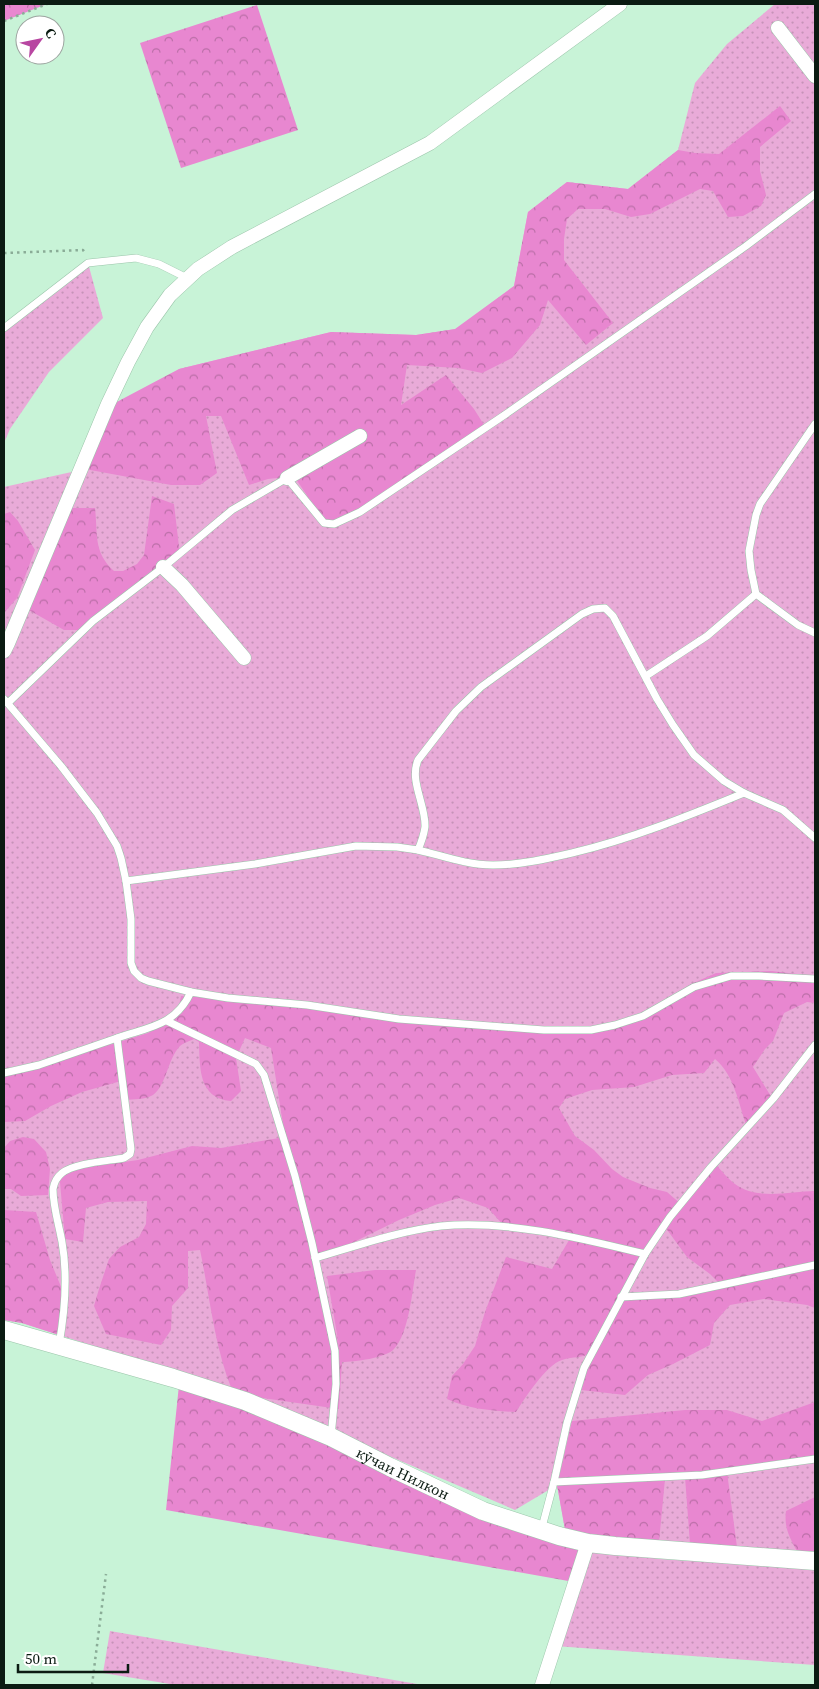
<svg xmlns="http://www.w3.org/2000/svg" width="819" height="1689" font-family="'Source Serif 4',serif">
<style>
.green{fill:url(#green-dots)}
.forest{fill:url(#forest-crowns);fill-rule:evenodd}
.lines{fill:none;stroke-linecap:round;stroke-linejoin:round}
.service-casing{stroke:#9bc5aa;stroke-width:8}
.minor-casing{stroke:#9bc5aa;stroke-width:15}
.tertiary-casing{stroke:#9bc5aa;stroke-width:19}
.path{stroke:#8aac97;stroke-width:2.5;stroke-dasharray:2.5 4;stroke-linecap:butt}
.service{stroke:#fff;stroke-width:7}
.minor{stroke:#fff;stroke-width:14}
.tertiary{stroke:#fff;stroke-width:18}
.labels{text-anchor:middle;dominant-baseline:central;stroke-width:4.5;stroke-linejoin:round;paint-order:stroke}
.street-label{font-size:15px;fill:#0b1b12;stroke:#fff}
</style>
<defs>
<pattern id="green-dots" width="8" height="8" patternUnits="userSpaceOnUse" patternTransform="scale(1.25)"><rect width="8" height="8" fill="#e9abd8"/><path d="M2 2h.1M6 6h.1" fill="none" stroke="#c693b8" stroke-width="1.8" stroke-linecap="round"/></pattern>
<pattern id="forest-crowns" width="20" height="18" patternUnits="userSpaceOnUse" patternTransform="scale(1.25)"><rect width="20" height="18" fill="#e887d0"/><path d="M2 6a3 3 0 1 1 6 0M12 15a3 3 0 1 1 6 0" fill="none" stroke="#ba6ea7"/></pattern>
</defs>
<rect width="100%" height="100%" fill="#c8f3d7"/>
<g class="green">
<polygon points="775,4 815,4 815,1552 566,1535 557,1485 515,1510 249,1396 22,1323 4,1320 4,487 85,469 179,369 331,332 416,335 456,329 514,286 528,212 567,182 628,189 678,150 695,83 727,44"/>
<polygon points="88,263 103,318 49,372 10,429 4,443 4,328"/>
<polygon points="587,1546 614,1549 659,1559 815,1568 815,1665 555,1646"/>
<polygon points="110,1631 423,1685 176,1685 103,1673"/>
</g>
<g class="forest">
<polygon points="4,4 47,4 4,21"/>
<polygon points="257,5 298,130 181,168 140,43"/>
<polygon points="780,106 791,121 760,147 760,171 766,195 761,206 743,216 728,217 713,191 700,189 650,214 631,217 605,209 578,209 567,219 564,239 564,260 613,323 586,345 548,300 540,325 512,358 482,373 458,368 407,365 401,405 446,375 474,409 486,428 356,516 328,527 294,476 268,479 249,485 221,416 206,416 217,473 200,485 171,485 85,469 111,405 179,369 331,332 416,335 455,329 514,286 528,212 567,182 628,189 678,150 695,153 719,154"/>
<path d="M152,496l22,8 6,51 -95,75h-21l-37,-21 42,-101h26c3,26 -2,44 19,63h9l14,-7 7,-9z"/>
<polygon points="10,512 18,521 35,550 17,598 4,613 4,514"/>
<path d="M771,971l44,5v27l-8,-1 -23,11 -11,28 -8,8 -12,18 19,31 -25,29c-9,-24 -12,-51 -32,-68l-11,14 -32,2 -38,12 -42,3 -27,9 -6,9 16,28 19,14 18,19 11,8 27,11 17,4 15,13 34,-40c6,6 12,14 19,19 23,17 55,7 80,7v117l-8,-3 -43,-6 -34,6 -16,18 -4,22 -37,19 -25,11 -23,20 -44,-5 11,-38c-11,7 -18,4 -30,8 -16,5 -37,38 -46,52 -24,-1 -47,-3 -69,-13l5,-23 11,-12 12,-18 10,-34 21,-55 46,12 20,-34 -67,-8 -17,-19 -29,-10 -24,7 -36,15 -80,39 20,87 -12,-70 48,-6h41c-4,22 -7,63 -22,79 -8,9 -40,13 -52,13l-3,47 -90,-13 -17,-6c-18,-45 -22,-93 -32,-140l-12,1v37l-16,18 -1,24 -10,15 -55,-11 -12,-28 5,-17 10,-30 11,-12 19,-10 7,-13 1,-23 -39,1 -22,6 -3,34 -18,-3 -6,-68 79,-11 54,-14 29,2 64,-11 -14,-89 -26,-10 -9,20 5,33 -10,10c-33,-3 -31,-33 -32,-59l-5,-3c-4,2 -11,4 -14,7 -12,12 -14,40 -27,49 -8,5 -19,4 -28,5l-4,-19 -39,11 -31,14 -26,15 -21,1v-52l31,-5 46,-16 32,-5 35,-11 29,-18 4,-19 108,7 106,17 200,11 43,-14 51,-32 27,-12zM665,1227l22,30 23,17 9,9 -38,8 -58,4z"/>
<polygon points="23,1137 34,1139 46,1152 50,1169 48,1195 21,1196 11,1189 4,1189 4,1148 10,1141"/>
<polygon points="4,1210 36,1212 50,1260 64,1294 59,1335 22,1323 4,1320"/>
<polygon points="179,1385 288,1423 587,1546 574,1582 166,1510"/>
<polygon points="815,1402 815,1455 727,1472 737,1547 690,1544 685,1477 665,1479 659,1542 566,1535 557,1485 572,1421 685,1410 727,1410 762,1421"/>
<path d="M815,1497v55l-18,-1c-8,-14 -13,-24 -11,-40z"/>
</g>
<g class="lines">
<defs>
<g id="service">
<polyline points="4,328 88,263 136,258 159,264 187,278"/>
<polyline points="815,424 760,504 756,515 749,551 751,570 756,594 798,625 815,633"/>
<polyline points="646,676 707,636 756,594"/>
<path d="M4,699l57,67 36,47 20,33 4,12 5,23 129,-17 101,-18 41,1 21,3c3,-7 6,-16 7,-23 1,-22 -16,-46 -7,-67l38,-49 25,-24 101,-73 11,-5 12,-1 8,8 44,83 16,26 21,30 30,26 20,12 39,17 32,28"/>
<polyline points="8,703 93,621 166,565 232,510 287,478 324,523 334,524 360,512 506,414 746,246 815,194"/>
<path d="M418,850c25,6 49,15 75,15 27,0 53,-6 79,-12 59,-14 116,-37 172,-60"/>
<polyline points="126,881 131,919 131,963 134,971 141,978 148,981 191,992 228,998 307,1005 399,1019 544,1030 591,1030 615,1025 643,1016 694,987 731,976 759,976 815,979"/>
<polyline points="167,1021 256,1064 264,1075 295,1176 312,1243 335,1351 336,1384 331,1437"/>
<polyline points="4,1073 39,1065 117,1038"/>
<path d="M315,1258c41,-12 84,-27 126,-32 68,-6 139,12 204,28"/>
<polyline points="621,1297 679,1294 815,1265"/>
<path d="M59,1345c6,-34 9,-69 3,-103 -3,-17 -9,-35 -9,-53 1,-6 4,-12 9,-16 12,-10 46,-12 62,-15l6,-4 1,-5 -14,-111c32,-11 58,-12 74,-46"/>
<polyline points="554,1482 567,1423 584,1368 645,1254 670,1217 711,1167 773,1099 815,1045"/>
<polyline points="541,1531 554,1482 702,1475 815,1459"/>
</g>
<g id="minor">
<polyline points="778,28 815,76"/>
<polyline points="287,478 360,436"/>
<polyline points="163,567 182,585 244,658"/>
<polyline points="4,651 8,643 108,404 128,362 147,327 170,295 198,269 232,247 430,143 620,4"/>
<polyline points="542,1685 588,1543"/>
</g>
<g id="tertiary">
<path id="s1" d="M4,1330l169,48 72,23 86,36 59,30 93,44 76,25 29,7 27,3 200,15"/>
</g>
</defs>
<use href="#service" class="service-casing"/>
<use href="#minor" class="minor-casing"/>
<use href="#tertiary" class="tertiary-casing"/>
<g class="path">
<polyline points="4,21 47,4"/>
<polyline points="4,253 83,250 86,254"/>
<polyline points="92,1685 106,1574"/>
</g>
<use href="#service" class="service"/>
<use href="#minor" class="minor"/>
<use href="#tertiary" class="tertiary"/>
</g>
<g class="labels">
<g class="street-label">
<text stroke="none"><textPath href="#s1" startOffset="425">кӯчаи Нилкон</textPath></text>
</g>
</g>
<rect width="819" height="1689" fill="none" stroke="#0b1b12" stroke-width="10"/>
<g transform="translate(40 40) rotate(57)"><circle r="24" fill="#ffffff" stroke="#9da4a0"/>
<path d="M0-4L9 19L0 12L-9 19Z" fill="#b846a1"/>
<text y="-8" font-size="14" font-weight="bold" text-anchor="middle" fill="#0b1b12">С</text>
</g>
<path d="M18 1664v8h110v-8" fill="none" stroke="#0b1b12" stroke-width="2.5"/>
<text x="25" y="1664" font-size="15" fill="#0b1b12" stroke="#ffffff" stroke-width="4" paint-order="stroke">50 m</text>
</svg>
